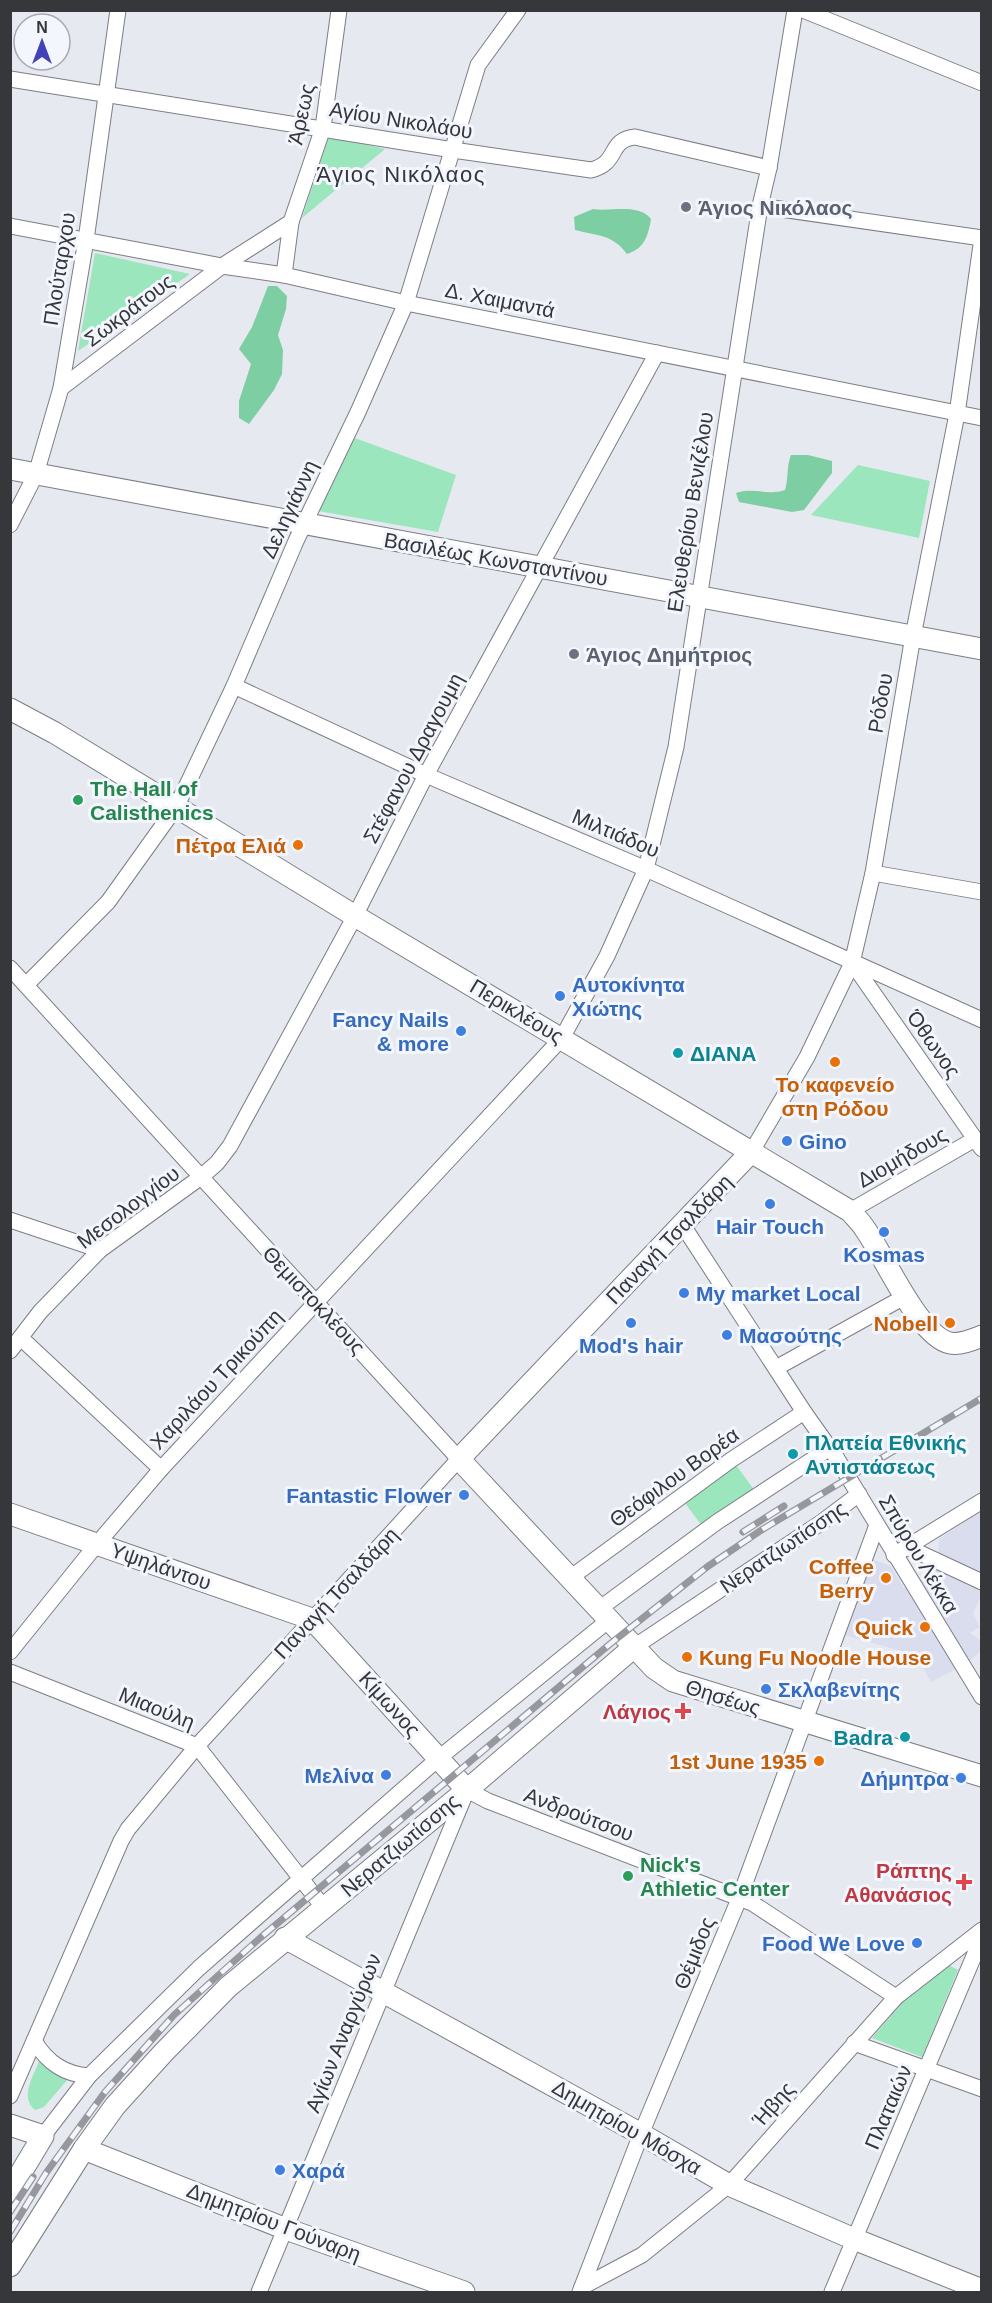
<svg xmlns="http://www.w3.org/2000/svg" width="992" height="2303" font-family="Arial,sans-serif">
<style>
.built{fill:#dadded}
.green{fill:#9be6bd}
.forest{fill:#7ecea4}
.lines{fill:none;stroke-linecap:round;stroke-linejoin:round}
.street-casing{stroke:#7c7e85;stroke-width:17}
.secondary-casing{stroke:#7c7e85;stroke-width:23}
.street{stroke:#fff;stroke-width:15}
.secondary{stroke:#fff;stroke-width:21}
.rail-casing{stroke:#97989e;stroke-width:7}
.rail{stroke:#f4f6fe;stroke-width:4.5;stroke-dasharray:14;stroke-linecap:butt}
.worship-dot{fill:#6b7280;stroke:#f4f6fe;stroke-width:2}
.leisure-dot{fill:#2e9e5b;stroke:#f4f6fe;stroke-width:2}
.food-dot{fill:#e8710a;stroke:#f4f6fe;stroke-width:2}
.shop-dot{fill:#3f7fe0;stroke:#f4f6fe;stroke-width:2}
.culture-dot{fill:#0f9aa8;stroke:#f4f6fe;stroke-width:2}
.health-dot{fill:#e0444e;stroke:#f4f6fe;stroke-width:2}
.labels{text-anchor:middle;dominant-baseline:central;stroke-width:6;stroke-linejoin:round;paint-order:stroke}
.street-label{font-size:21px;fill:#36373a;stroke:#f4f6fe}
.worship-label{font-size:21px;font-weight:bold;fill:#5b616d;stroke:#f4f6fe;text-anchor:start}
.leisure-label{font-size:21px;font-weight:bold;fill:#27864d;stroke:#f4f6fe;text-anchor:start}
.food-label{font-size:21px;font-weight:bold;fill:#c56008;stroke:#f4f6fe;text-anchor:end}
.shop-label{font-size:21px;font-weight:bold;fill:#366cbe;stroke:#f4f6fe;text-anchor:start}
.culture-label{font-size:21px;font-weight:bold;fill:#0d838f;stroke:#f4f6fe;text-anchor:start}
.health-label{font-size:21px;font-weight:bold;fill:#be3a42;stroke:#f4f6fe;text-anchor:end}
.neighbourhood-label{font-size:22px;letter-spacing:1.5px;fill:#35363c;stroke:#f4f6fe}
</style>
<rect width="100%" height="100%" fill="#e7e9f1"/>
<polygon class="built" points="981,1511 981,1596 973,1614 980,1627 970,1633 981,1641 981,1650 969,1662 931,1682 916,1655 844,1635 872,1559 891,1566 904,1588 937,1570 939,1539"/>
<g class="green">
<polygon points="329,136 385,149 302,218"/>
<polygon points="95,253 190,274 78,351"/>
<polygon points="352,437 456,475 438,532 318,511"/>
<polygon points="858,465 930,481 919,538 811,515"/>
<polygon points="736,1465 755,1491 705,1530 685,1503"/>
<polygon points="947,1964 958,1970 922,2057 872,2038 908,1996"/>
<path d="M40,2059l29,19 -25,29 -9,3c-16,-13 -1,-35 5,-51z"/>
</g>
<g class="forest">
<path d="M593,209c18,3 45,-6 58,10 -3,17 -6,29 -24,35 -15,-20 -29,-18 -52,-24l-1,-13z"/>
<polygon points="268,286 277,286 287,296 286,309 278,335 283,350 282,374 274,390 249,424 239,418 239,401 251,364 239,349 252,327"/>
<path d="M791,455h17l24,6v12l-28,37 -12,2 -53,-10 -3,-9c17,-6 32,3 49,-3 4,-13 1,-23 6,-35z"/>
</g>
<g class="lines">
<defs>
<g id="street">
<polyline points="803,10 982,83"/>
<path d="M10,79l443,71 138,20c29,-7 16,-30 44,-33l134,31"/>
<polyline points="760,206 982,238"/>
<polyline points="10,226 222,266 284,275 406,303 982,418"/>
<polyline points="284,275 291,222"/>
<polyline points="61,388 222,266 291,222 323,128 339,10"/>
<polyline points="10,525 36,474 61,388 86,240 118,10"/>
<polyline points="234,686 426,775 646,869 982,1020"/>
<polyline points="873,873 982,892"/>
<polyline points="853,964 982,1149"/>
<polyline points="10,968 459,1459 197,1746 128,1829 121,1841 10,2096"/>
<polyline points="26,985 108,902 176,807 187,785 234,686 296,541 358,412 406,303 478,65 518,10"/>
<polyline points="752,1151 807,1057 852,963 873,873 913,636 957,414 982,238"/>
<polyline points="850,1211 975,1139"/>
<polyline points="10,1220 100,1250"/>
<polyline points="682,1224 804,1412 836,1457 982,1697"/>
<polyline points="21,1338 161,1469"/>
<polyline points="10,1351 40,1312 100,1250 201,1177 217,1163 230,1146 355,916 426,775 657,353"/>
<polyline points="776,1368 906,1296"/>
<polyline points="907,1547 982,1582"/>
<polyline points="894,1555 982,1501"/>
<polyline points="570,1578 731,1460 804,1412"/>
<polyline points="599,1609 717,1522 830,1448"/>
<polyline points="634,1647 822,1522 859,1494"/>
<polyline points="10,1652 97,1544 161,1469 562,1038 607,956 646,869 676,747 760,206 769,168 795,10"/>
<polyline points="10,1672 197,1746 324,1908"/>
<path d="M34,2041c14,22 30,33 55,35"/>
<polyline points="854,2043 982,2089"/>
<polyline points="43,2136 89,2076 199,1968 439,1758 609,1620"/>
<polyline points="582,2287 642,2255 729,2185 896,1997 982,1930"/>
<polyline points="259,2292 467,1790 488,1801 752,1903 896,1997"/>
<polyline points="580,2292 641,2134 739,1899 877,1525"/>
<polyline points="832,2292 982,1937"/>
</g>
<g id="secondary">
<polyline points="10,469 982,649"/>
<path d="M10,709l45,24 300,183 495,295c5,6 11,11 15,18 19,26 54,108 85,114 10,2 22,-3 32,-7"/>
<polyline points="752,1151 459,1459 654,1668 673,1681 982,1776"/>
<polyline points="10,1514 312,1619 467,1790"/>
<polyline points="285,1938 641,2134 729,2185 854,2239 982,2290"/>
<polyline points="10,2125 43,2136 10,2191"/>
<polyline points="84,2149 286,2229 464,2292"/>
<polyline points="10,2266 84,2149 115,2106 164,2052 228,1987 467,1790 634,1647"/>
</g>
</defs>
<use href="#street" class="street-casing"/>
<use href="#secondary" class="secondary-casing"/>
<use href="#street" class="street"/>
<use href="#secondary" class="secondary"/>
<defs>
<g id="rail">
<polyline points="743,1532 784,1506"/>
<polyline points="10,2212 33,2177"/>
<polyline points="10,2232 46,2173 105,2092 174,2015 260,1938 610,1644 707,1567 763,1529 982,1398"/>
</g>
</defs>
<use href="#rail" class="rail-casing"/>
<use href="#rail" class="rail"/>
</g>
<g class="worship-dot">
<circle cx="686" cy="207" r="6"/>
<circle cx="574" cy="654" r="6"/>
</g>
<g class="leisure-dot">
<circle cx="78" cy="800" r="6"/>
<circle cx="628" cy="1876" r="6"/>
</g>
<g class="food-dot">
<circle cx="298" cy="845" r="6"/>
<circle cx="835" cy="1062" r="6"/>
<circle cx="950" cy="1323" r="6"/>
<circle cx="886" cy="1578" r="6"/>
<circle cx="925" cy="1627" r="6"/>
<circle cx="687" cy="1657" r="6"/>
<circle cx="819" cy="1761" r="6"/>
</g>
<g class="shop-dot">
<circle cx="560" cy="996" r="6"/>
<circle cx="461" cy="1031" r="6"/>
<circle cx="787" cy="1141" r="6"/>
<circle cx="770" cy="1204" r="6"/>
<circle cx="884" cy="1232" r="6"/>
<circle cx="684" cy="1293" r="6"/>
<circle cx="631" cy="1323" r="6"/>
<circle cx="727" cy="1335" r="6"/>
<circle cx="464" cy="1495" r="6"/>
<circle cx="766" cy="1689" r="6"/>
<circle cx="386" cy="1775" r="6"/>
<circle cx="961" cy="1778" r="6"/>
<circle cx="917" cy="1943" r="6"/>
<circle cx="280" cy="2170" r="6"/>
</g>
<g class="culture-dot">
<circle cx="678" cy="1053" r="6"/>
<circle cx="793" cy="1454" r="6"/>
<circle cx="905" cy="1737" r="6"/>
</g>
<g class="health-dot">
<path d="M680 1702h6v6h6v6h-6v6h-6v-6h-6v-6h6z"/>
<path d="M961 1873h6v6h6v6h-6v6h-6v-6h-6v-6h6z"/>
</g>
<g class="labels">
<g class="street-label">
<text transform="translate(301 114) rotate(-78)">Άρεως</text>
<text transform="translate(401 120) rotate(9)">Αγίου Νικολάου</text>
<text transform="translate(59 269) rotate(-81)">Πλούταρχου</text>
<text transform="translate(500 300) rotate(11)">Δ. Χαιμαντά</text>
<text transform="translate(129 310) rotate(-37)">Σωκράτους</text>
<text transform="translate(289 509) rotate(-65)">Δεληγιάννη</text>
<text transform="translate(690 512) rotate(-81)">Ελευθερίου Βενιζέλου</text>
<text transform="translate(496 559) rotate(10)">Βασιλέως Κωνσταντίνου</text>
<text transform="translate(880 703) rotate(-80)">Ρόδου</text>
<text transform="translate(413 758) rotate(-62)">Στέφανου Δραγουμη</text>
<text transform="translate(616 833) rotate(23)">Μιλτιάδου</text>
<text transform="translate(517 1011) rotate(31)">Περικλέους</text>
<text transform="translate(934 1044) rotate(55)">Όθωνος</text>
<text transform="translate(902 1157) rotate(-30)">Διομήδους</text>
<text transform="translate(128 1207) rotate(-37)">Μεσολογγίου</text>
<text transform="translate(669 1239) rotate(-46)">Παναγή Τσαλδάρη</text>
<text transform="translate(314 1300) rotate(47)">Θεμιστοκλέους</text>
<text transform="translate(216 1379) rotate(-47)">Χαριλάου Τρικούπη</text>
<text transform="translate(674 1477) rotate(-36)">Θεόφιλου Βορέα</text>
<text transform="translate(783 1547) rotate(-34)">Νερατζιωτίσσης</text>
<text transform="translate(919 1554) rotate(59)">Σπύρου Λέκκα</text>
<text transform="translate(161 1566) rotate(19)">Υψηλάντου</text>
<text transform="translate(336 1593) rotate(-47)">Παναγή Τσαλδάρη</text>
<text transform="translate(723 1697) rotate(17)">Θησέως</text>
<text transform="translate(390 1704) rotate(48)">Κίμωνος</text>
<text transform="translate(157 1708) rotate(22)">Μιαούλη</text>
<text transform="translate(579 1814) rotate(21)">Ανδρούτσου</text>
<text transform="translate(400 1845) rotate(-40)">Νερατζιωτίσσης</text>
<text transform="translate(694 1953) rotate(-68)">Θέμιδος</text>
<text transform="translate(343 2033) rotate(-68)">Αγίων Αναργύρων</text>
<text transform="translate(773 2104) rotate(-49)">Ήβης</text>
<text transform="translate(888 2107) rotate(-67)">Πλαταιών</text>
<text transform="translate(627 2127) rotate(30)">Δημητρίου Μόσχα</text>
<text transform="translate(274 2222) rotate(21)">Δημητρίου Γούναρη</text>
</g>
<g class="worship-label">
<text x="698" y="207">Άγιος Νικόλαος</text>
<text x="586" y="654">Άγιος Δημήτριος</text>
</g>
<g class="leisure-label">
<text x="90" y="788">The Hall of<tspan x="90" dy="24">Calisthenics</tspan></text>
<text x="640" y="1864">Nick's<tspan x="640" dy="24">Athletic Center</tspan></text>
</g>
<g class="food-label">
<text x="286" y="845">Πέτρα Ελιά</text>
<text x="835" y="1084" text-anchor="middle">Το καφενείο<tspan x="835" dy="24">στη Ρόδου</tspan></text>
<text x="938" y="1323">Nobell</text>
<text x="874" y="1566">Coffee<tspan x="874" dy="24">Berry</tspan></text>
<text x="913" y="1627">Quick</text>
<text x="699" y="1657" text-anchor="start">Kung Fu Noodle House</text>
<text x="807" y="1761">1st June 1935</text>
</g>
<g class="shop-label">
<text x="572" y="984">Αυτοκίνητα<tspan x="572" dy="24">Χιώτης</tspan></text>
<text x="449" y="1019" text-anchor="end">Fancy Nails<tspan x="449" dy="24">&amp; more</tspan></text>
<text x="799" y="1141">Gino</text>
<text x="770" y="1226" text-anchor="middle">Hair Touch</text>
<text x="884" y="1254" text-anchor="middle">Kosmas</text>
<text x="696" y="1293">My market Local</text>
<text x="739" y="1335">Μασούτης</text>
<text x="631" y="1345" text-anchor="middle">Mod's hair</text>
<text x="452" y="1495" text-anchor="end">Fantastic Flower</text>
<text x="778" y="1689">Σκλαβενίτης</text>
<text x="374" y="1775" text-anchor="end">Μελίνα</text>
<text x="949" y="1778" text-anchor="end">Δήμητρα</text>
<text x="905" y="1943" text-anchor="end">Food We Love</text>
<text x="292" y="2170">Χαρά</text>
</g>
<g class="culture-label">
<text x="690" y="1053">ΔΙΑΝΑ</text>
<text x="805" y="1442">Πλατεία Εθνικής<tspan x="805" dy="24">Αντιστάσεως</tspan></text>
<text x="893" y="1737" text-anchor="end">Badra</text>
</g>
<g class="health-label">
<text x="671" y="1711">Λάγιος</text>
<text x="952" y="1870">Ράπτης<tspan x="952" dy="24">Αθανάσιος</tspan></text>
</g>
<g class="neighbourhood-label">
<text x="401" y="174">Άγιος Νικόλαος</text>
</g>
</g>
<rect width="992" height="2303" fill="none" stroke="#36373a" stroke-width="24"/>
<g transform="translate(42 42)"><circle r="28" fill="#f4f6fe" stroke="#a8aab0" stroke-width="1.5"/>
<path d="M0-4.5L10 22L0 15L-10 22Z" fill="#4242b8"/>
<text y="-9" font-size="16" font-weight="bold" text-anchor="middle" fill="#36373a">N</text>
</g>
</svg>
